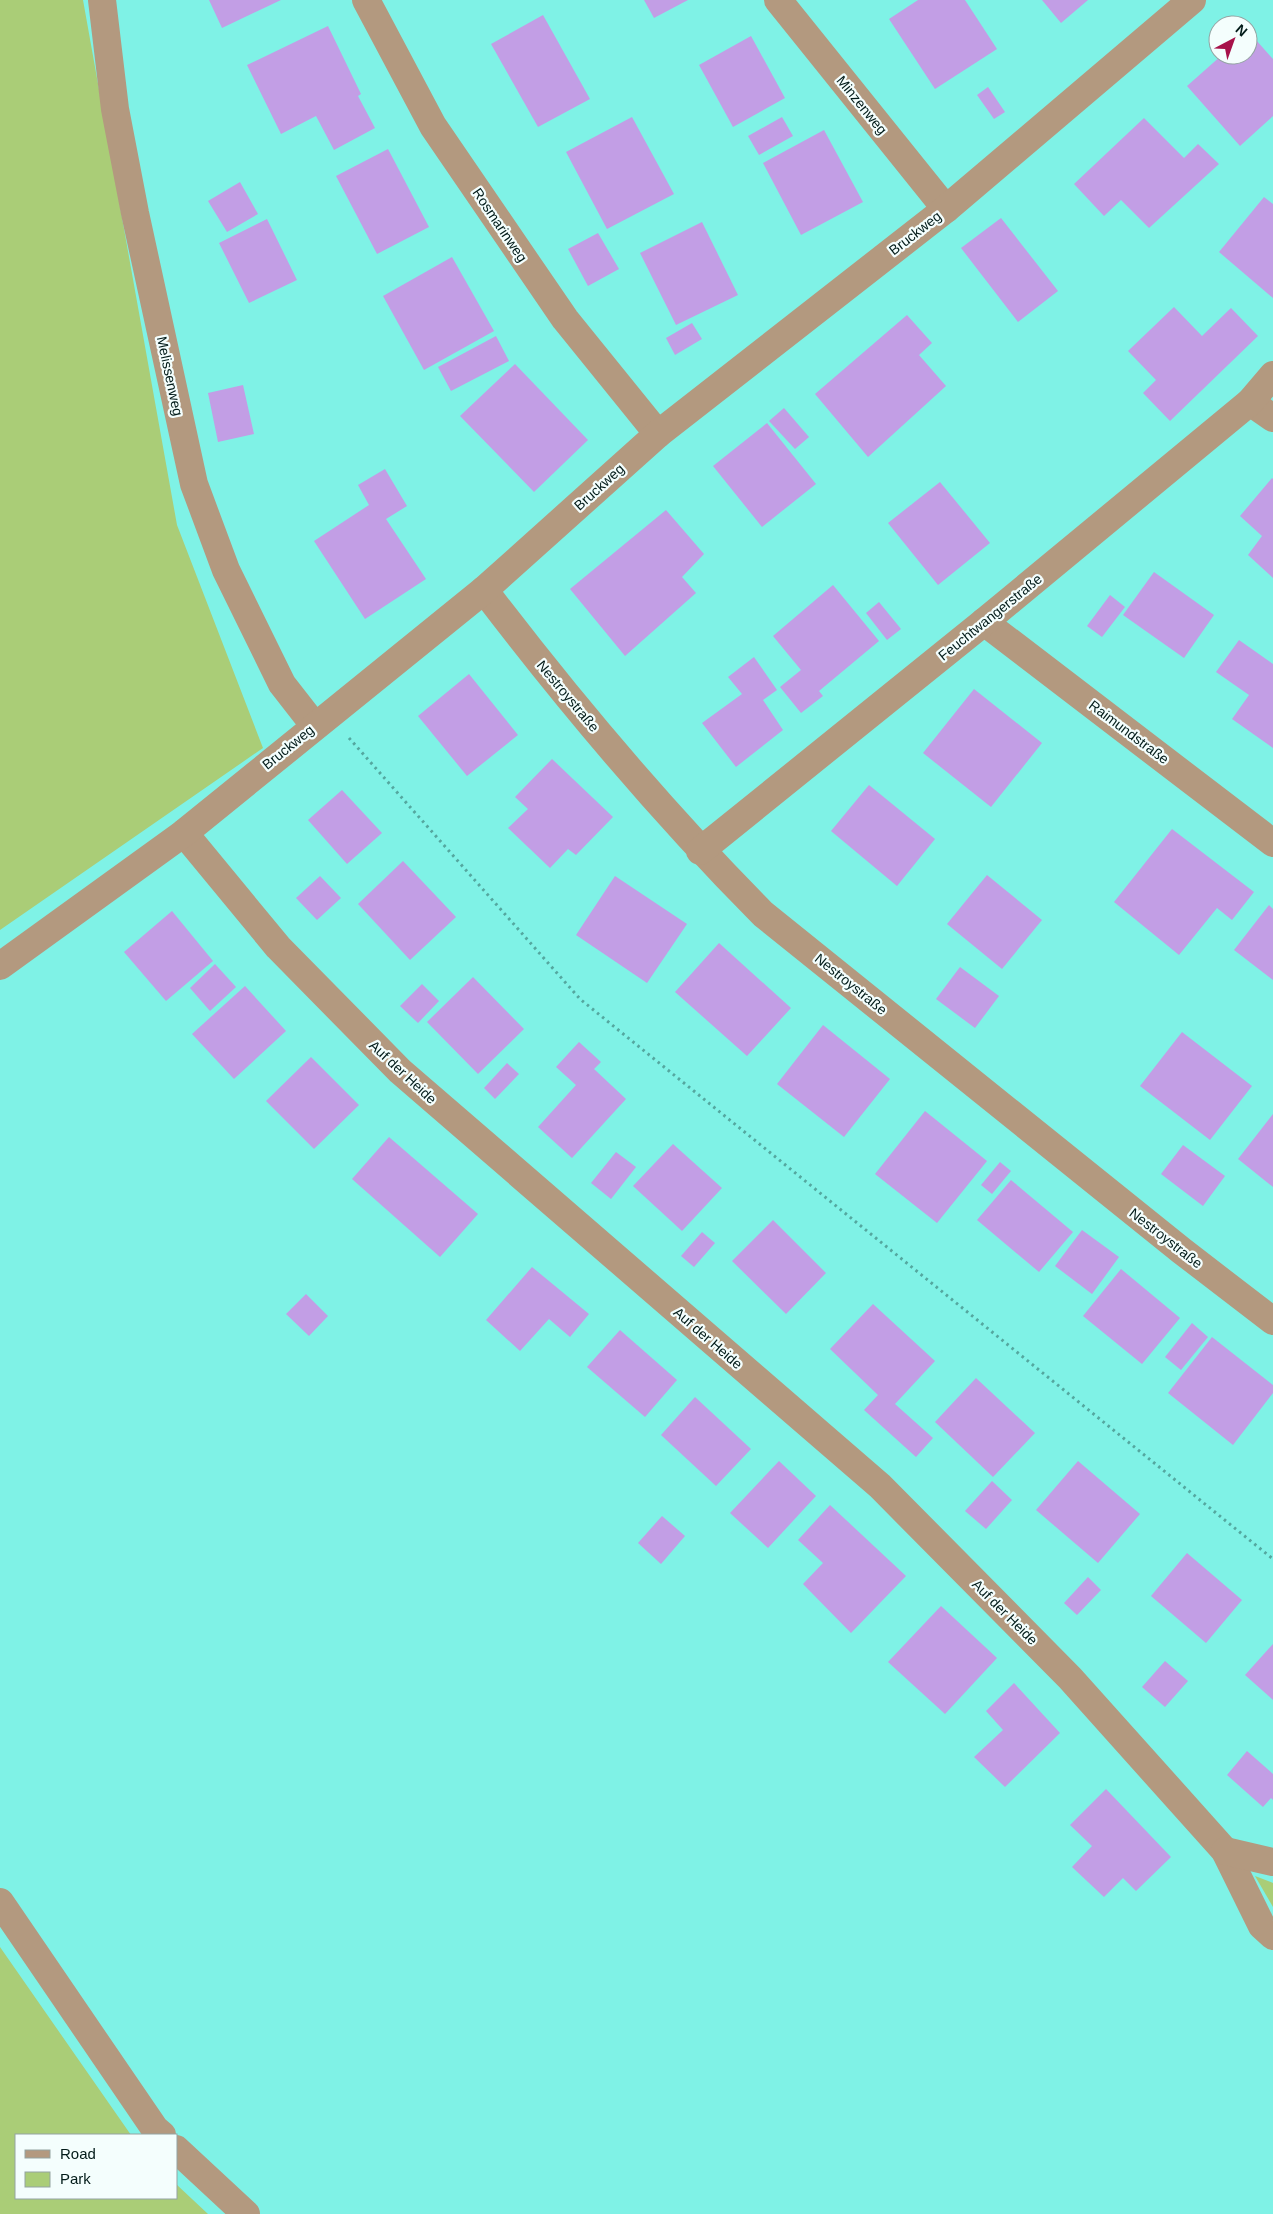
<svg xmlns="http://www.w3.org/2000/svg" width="1273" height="2214" font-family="Arial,sans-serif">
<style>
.green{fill:#aacd77}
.building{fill:#c29ee5}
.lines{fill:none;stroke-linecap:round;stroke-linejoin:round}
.path{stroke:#54a79f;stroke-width:3;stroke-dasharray:2.5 4;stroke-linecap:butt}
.minor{stroke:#b3997f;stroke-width:28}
.labels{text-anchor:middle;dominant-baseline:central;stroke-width:4.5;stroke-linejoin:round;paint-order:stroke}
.street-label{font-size:14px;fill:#021b19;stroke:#f4fefd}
</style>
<rect width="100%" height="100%" fill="#7ff2e6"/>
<g class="green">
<polygon points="0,0 83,0 177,525 263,748 0,930"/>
<polygon points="1255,1876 1273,1883 1273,1907"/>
<polygon points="0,1947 131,2135 16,2135 16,2198 176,2198 176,2184 208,2214 0,2214"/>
</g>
<g class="building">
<polygon points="209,0 281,0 222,28"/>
<polygon points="644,0 688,0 654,18"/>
<polygon points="918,0 965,0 997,49 935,89 889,19"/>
<polygon points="1042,0 1088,0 1061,23"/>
<polygon points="543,15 590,99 538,127 491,44"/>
<polygon points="328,26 361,94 358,96 375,128 334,150 316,116 281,134 247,65"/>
<polygon points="1248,31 1273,59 1273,116 1240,146 1187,86 1222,55 1248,55"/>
<polygon points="751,36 785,98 733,127 699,65"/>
<polygon points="988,87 1005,112 994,119 977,95"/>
<polygon points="632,117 674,194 607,229 566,152"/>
<polygon points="782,117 793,136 759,155 748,136"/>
<polygon points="1144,118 1184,158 1198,144 1219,164 1149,228 1121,200 1104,216 1074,184"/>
<polygon points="824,130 863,202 801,235 763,163"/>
<polygon points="388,149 429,227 377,254 336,176"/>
<polygon points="240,182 258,214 227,232 208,201"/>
<polygon points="1264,197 1273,204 1273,298 1219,252"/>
<polygon points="1001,218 1058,291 1018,322 961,248"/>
<polygon points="267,219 297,280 249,303 219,243"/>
<polygon points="702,222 738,295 676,325 640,253"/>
<polygon points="598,233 619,269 588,286 568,249"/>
<polygon points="452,257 494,331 424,370 383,296"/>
<polygon points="1174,307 1202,336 1231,308 1258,336 1170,421 1143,393 1156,380 1128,351"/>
<polygon points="907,315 932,343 919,355 946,386 868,457 815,394"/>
<polygon points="692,323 702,339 675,355 666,338"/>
<polygon points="496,336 509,361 451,391 438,367"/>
<polygon points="515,364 588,440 534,492 460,416"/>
<polygon points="243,385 254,434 218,442 208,393"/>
<polygon points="784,408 809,437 795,449 769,421"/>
<polygon points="767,423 816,484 762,527 713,466"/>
<polygon points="385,469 407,506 386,519 426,579 365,619 314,541 369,505 358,485"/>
<polygon points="1272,478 1273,479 1273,578 1248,555 1262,536 1240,516"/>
<polygon points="940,482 990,543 938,585 888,523"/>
<polygon points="666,510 704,554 682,577 696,593 625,656 570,589"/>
<polygon points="1154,572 1214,615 1184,658 1123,615"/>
<polygon points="833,585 879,641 819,691 823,696 801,713 780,687 801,670 773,636"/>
<polygon points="1110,595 1125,607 1102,637 1087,626"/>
<polygon points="879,602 901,629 887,640 866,613"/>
<polygon points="1239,640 1273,664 1273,748 1232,719 1249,695 1216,672"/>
<polygon points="754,657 777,690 763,700 783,730 736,767 702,723 742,694 728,677"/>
<polygon points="469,674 518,735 467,776 418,716"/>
<polygon points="974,689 1042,743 991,807 923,753"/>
<polygon points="552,759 613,817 576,855 568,849 550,868 508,828 528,809 515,797"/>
<polygon points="869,785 935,839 897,886 831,831"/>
<polygon points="342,790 382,833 347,864 308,820"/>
<polygon points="1172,829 1254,892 1232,920 1217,908 1179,955 1114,902"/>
<polygon points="403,861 456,917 410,960 358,904"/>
<polygon points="987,875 1042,920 1002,969 947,924"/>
<polygon points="320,876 341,898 317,920 296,898"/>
<polygon points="615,876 687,924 647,983 576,935"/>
<polygon points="1269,905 1273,909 1273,980 1234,950"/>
<polygon points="172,911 213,961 166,1001 124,952"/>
<polygon points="719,943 791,1008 747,1056 675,992"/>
<polygon points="215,964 236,987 210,1011 190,988"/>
<polygon points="960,967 999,996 975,1028 936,999"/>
<polygon points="473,977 524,1029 478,1074 427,1022"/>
<polygon points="422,984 439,1001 418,1023 400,1006"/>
<polygon points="245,986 286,1031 234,1079 192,1034"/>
<polygon points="823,1025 890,1079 844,1137 777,1084"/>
<polygon points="1182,1032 1252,1086 1210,1140 1140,1086"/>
<polygon points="579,1042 601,1062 594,1069 626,1099 572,1158 538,1127 576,1085 556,1067"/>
<polygon points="311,1057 359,1105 314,1149 266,1101"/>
<polygon points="507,1063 519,1074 495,1099 484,1088"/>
<polygon points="925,1111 987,1161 937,1223 875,1174"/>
<polygon points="1273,1114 1273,1187 1238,1159"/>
<polygon points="389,1137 478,1214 440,1257 352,1179"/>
<polygon points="673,1144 722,1188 682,1231 633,1186"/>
<polygon points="1183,1145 1225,1176 1203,1206 1161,1174"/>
<polygon points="616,1152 636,1167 611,1199 591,1183"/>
<polygon points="1000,1162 1011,1171 992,1194 981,1185"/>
<polygon points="1011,1180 1073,1232 1039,1272 977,1220"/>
<polygon points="773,1220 826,1273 786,1314 732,1261"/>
<polygon points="1082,1230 1119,1257 1092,1294 1055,1266"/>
<polygon points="702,1232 715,1243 694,1267 681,1256"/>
<polygon points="532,1267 589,1314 570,1337 549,1319 520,1351 486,1320"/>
<polygon points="1121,1269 1180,1318 1142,1364 1083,1316"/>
<polygon points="306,1294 328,1316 309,1336 286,1314"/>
<polygon points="873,1304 935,1361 895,1404 933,1438 916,1457 864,1410 878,1395 830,1349"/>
<polygon points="1192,1323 1208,1337 1181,1370 1165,1357"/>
<polygon points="620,1330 677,1380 645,1417 587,1367"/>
<polygon points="1212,1337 1273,1385 1273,1393 1233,1445 1168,1393"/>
<polygon points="976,1378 1035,1433 993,1477 935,1422"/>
<polygon points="695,1397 751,1449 716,1486 661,1435"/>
<polygon points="779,1461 816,1496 768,1548 730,1513"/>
<polygon points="1078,1461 1140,1514 1098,1563 1036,1510"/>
<polygon points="992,1481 1012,1500 986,1529 965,1511"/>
<polygon points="830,1505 906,1576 851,1633 803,1584 823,1563 798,1540"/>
<polygon points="662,1516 685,1536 661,1564 638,1543"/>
<polygon points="1187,1553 1242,1600 1206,1643 1151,1596"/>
<polygon points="1088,1577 1101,1590 1077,1615 1064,1603"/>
<polygon points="941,1606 997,1658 945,1714 888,1662"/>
<polygon points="1273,1644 1273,1700 1245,1675"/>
<polygon points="1165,1661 1188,1681 1165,1707 1142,1687"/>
<polygon points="1014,1683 1060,1733 1005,1787 974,1757 1003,1730 986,1711"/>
<polygon points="1247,1751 1273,1774 1273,1800 1271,1798 1263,1807 1227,1775"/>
<polygon points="1106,1789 1171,1857 1136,1891 1123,1878 1104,1897 1072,1867 1092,1846 1070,1825"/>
</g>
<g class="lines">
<polyline class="path" points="349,738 580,999 1273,1559"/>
<g class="minor">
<polyline points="102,0 115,109 135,213 194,484 226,570 282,684 314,725"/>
<polyline points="366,0 433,126 565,319 658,434"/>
<polyline points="778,0 946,209"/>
<polyline points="1250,402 1273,418"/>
<path d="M484,590c86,113 179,223 279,324l419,337 91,70"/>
<polyline points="984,622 1273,843"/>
<polyline points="184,833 278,947 400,1071 880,1486 1070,1678 1225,1851 1262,1926 1273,1936"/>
<polyline points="700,851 984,622 1250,402 1273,375"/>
<polyline points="0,966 184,833 484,590 658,434 946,209 1192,0"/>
<polyline points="1225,1851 1273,1862"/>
<polyline points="0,1902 155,2129 162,2135"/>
<polyline points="176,2149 246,2214"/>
</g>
</g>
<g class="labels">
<g class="street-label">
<text transform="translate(862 105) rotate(51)">Minzenweg</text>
<text transform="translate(500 225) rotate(56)">Rosmarinweg</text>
<text transform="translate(915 233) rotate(-38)">Bruckweg</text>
<text transform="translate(170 376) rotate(78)">Melissenweg</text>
<text transform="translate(599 487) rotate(-42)">Bruckweg</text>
<text transform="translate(990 617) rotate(-39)">Feuchtwangerstraße</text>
<text transform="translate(568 696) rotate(50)">Nestroystraße</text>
<text transform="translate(1129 732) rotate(37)">Raimundstraße</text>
<text transform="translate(288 747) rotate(-39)">Bruckweg</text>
<text transform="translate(851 984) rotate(39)">Nestroystraße</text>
<text transform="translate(403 1072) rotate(43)">Auf der Heide</text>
<text transform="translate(1166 1238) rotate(38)">Nestroystraße</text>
<text transform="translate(708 1338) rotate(41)">Auf der Heide</text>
<text transform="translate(1005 1612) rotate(45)">Auf der Heide</text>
</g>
</g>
<rect x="15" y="2134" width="162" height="65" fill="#f4fefd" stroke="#93a3a2"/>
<rect x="25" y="2150" width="25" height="8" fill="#b3997f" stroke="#93a3a2"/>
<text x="60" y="2159" font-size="15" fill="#021b19">Road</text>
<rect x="25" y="2172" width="25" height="15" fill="#aacd77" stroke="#93a3a2"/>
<text x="60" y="2184" font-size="15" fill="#021b19">Park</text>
<g transform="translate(1233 40) rotate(41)"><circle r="24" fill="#f4fefd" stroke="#93a3a2"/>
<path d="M0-4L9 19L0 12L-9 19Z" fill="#a7124a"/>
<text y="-8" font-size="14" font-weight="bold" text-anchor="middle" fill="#021b19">N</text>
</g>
</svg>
